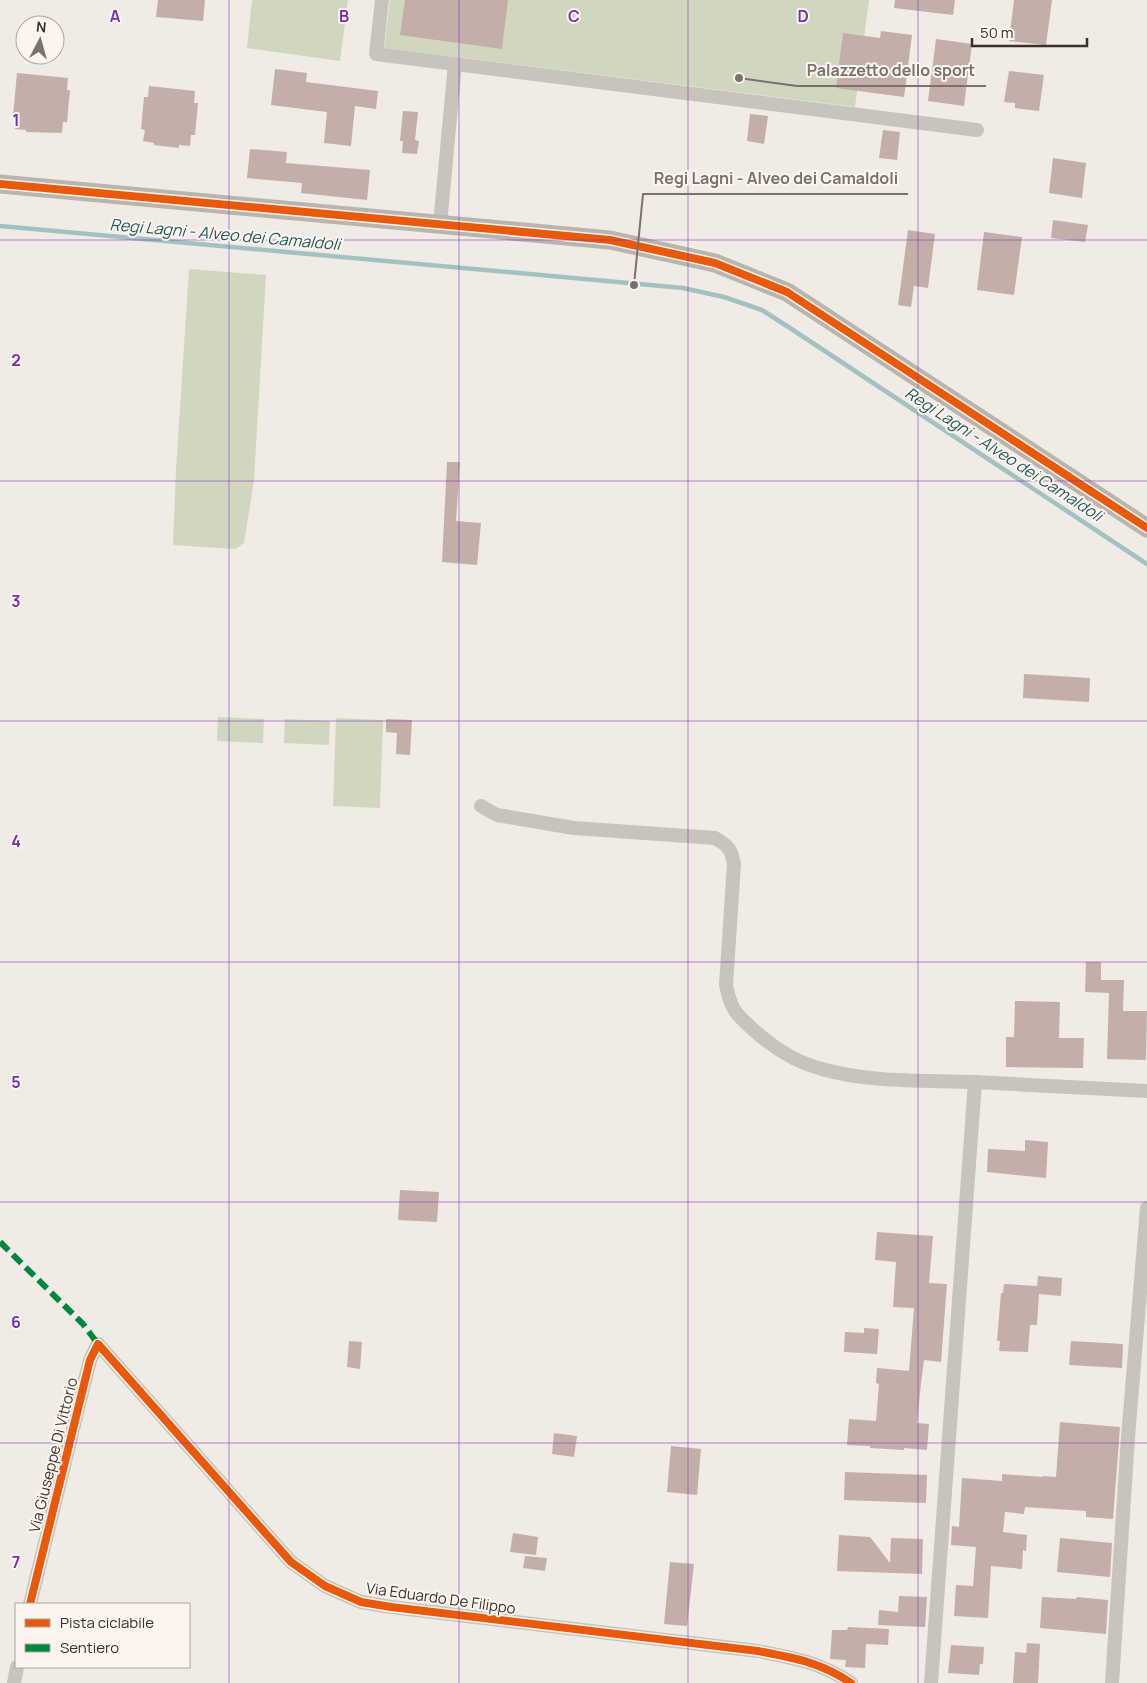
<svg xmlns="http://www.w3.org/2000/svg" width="1147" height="1683" font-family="Manrope,sans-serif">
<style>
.green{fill:#d1d6bf}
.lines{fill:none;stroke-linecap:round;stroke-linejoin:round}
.stream{stroke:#a1c2c1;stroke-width:4.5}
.building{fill:#c3afa7}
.street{stroke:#c9c3be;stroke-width:14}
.secondary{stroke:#bab3ae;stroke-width:19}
.quiet{stroke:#00873e;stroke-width:6;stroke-dasharray:12 6;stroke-linecap:butt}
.cycleway-casing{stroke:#fbf5ee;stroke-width:11}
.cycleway{stroke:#e8590c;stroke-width:8}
.grid{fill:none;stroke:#7b2cbf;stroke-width:1;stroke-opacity:0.55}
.labels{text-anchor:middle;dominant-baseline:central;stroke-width:4;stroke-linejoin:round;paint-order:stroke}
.street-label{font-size:15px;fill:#3b302b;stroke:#fbf5ee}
.water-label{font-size:16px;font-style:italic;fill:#1f5a5e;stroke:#fbf5ee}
.grid-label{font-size:16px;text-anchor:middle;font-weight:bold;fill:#7b2cbf;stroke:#fbf5ee;stroke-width:4;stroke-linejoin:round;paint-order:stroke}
.leader{fill:none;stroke:#7a716c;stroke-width:2}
.callout-dot{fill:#7a716c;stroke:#fbf5ee;stroke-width:2}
.callout-label{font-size:16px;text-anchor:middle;font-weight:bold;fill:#7a716c;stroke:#fbf5ee;stroke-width:4;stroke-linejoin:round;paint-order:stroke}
</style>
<rect width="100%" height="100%" fill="#f0ebe5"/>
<g class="green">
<polygon points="252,0 348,0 340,61 247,48"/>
<polygon points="390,0 869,0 855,107 384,48"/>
<polygon points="189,269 266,275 254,480 244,543 235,549 173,545 176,470"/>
<polygon points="218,717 264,719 263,743 217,741"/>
<polygon points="336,718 383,720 380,808 333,806"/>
<polygon points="285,719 330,721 329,745 284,743"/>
</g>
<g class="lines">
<polyline class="stream" points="0,226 683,288 724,297 762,310 793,330 1147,564"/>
</g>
<g class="building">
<polygon points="158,0 205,0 203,21 156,17"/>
<polygon points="405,0 508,0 502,49 400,35"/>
<polygon points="895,0 955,0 953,15 894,8"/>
<polygon points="1014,0 1052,0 1046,45 1009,41"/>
<polygon points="881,31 912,35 904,97 836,88 843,33 880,38"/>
<polygon points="936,39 972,44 964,106 928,101"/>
<polygon points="275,69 307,73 306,82 378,91 376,109 355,106 351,146 324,143 327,112 271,105"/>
<polygon points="1009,71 1044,75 1039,111 1015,108 1015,103 1004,102"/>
<polygon points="17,73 68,78 67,90 70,90 67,122 63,122 62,133 26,132 26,130 15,129 17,117 13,116"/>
<polygon points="149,86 195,91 194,103 198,103 195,135 191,135 190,146 179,145 179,148 154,145 154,143 143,141 145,130 141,129 144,97 148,97"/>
<polygon points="403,111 418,112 415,140 419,141 417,154 402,153 403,141 400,141"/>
<polygon points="750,114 768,116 764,144 747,141"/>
<polygon points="883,130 900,132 897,160 879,158"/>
<polygon points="250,149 287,152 286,163 370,170 367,200 301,193 302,183 247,178"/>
<polygon points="1053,158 1086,163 1082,198 1049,193"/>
<polygon points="1053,220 1088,225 1085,242 1051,238"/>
<polygon points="908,230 935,234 928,288 914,286 911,307 898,305"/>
<polygon points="984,232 1022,237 1014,295 977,290"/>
<polygon points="447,462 460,462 456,521 481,523 477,565 442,562"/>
<polygon points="1024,674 1090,678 1089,702 1023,698"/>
<polygon points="386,719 412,720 410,755 396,754 397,733 386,732"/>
<polygon points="1086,962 1101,962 1101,980 1124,980 1123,1011 1147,1011 1146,1060 1107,1059 1109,993 1085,992"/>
<polygon points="1015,1001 1060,1002 1059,1038 1084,1038 1083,1068 1006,1067 1006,1037 1014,1037"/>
<polygon points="1025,1140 1048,1142 1046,1178 987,1172 988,1149 1025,1151"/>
<polygon points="400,1190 439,1192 437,1222 398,1220"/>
<polygon points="877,1232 933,1236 929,1283 947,1284 941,1362 924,1360 921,1383 917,1423 929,1424 927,1450 904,1448 904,1450 870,1448 870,1446 847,1445 849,1419 876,1421 879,1384 876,1383 877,1368 909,1371 914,1308 893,1307 896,1262 875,1260"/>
<polygon points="1038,1276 1062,1278 1061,1296 1039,1294 1037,1325 1030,1325 1028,1352 999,1351 1000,1341 997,1341 1001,1293 1003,1293 1004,1284 1037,1286"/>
<polygon points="864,1328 879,1329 877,1354 844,1352 845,1332 864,1333"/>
<polygon points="349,1341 362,1342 360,1369 347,1367"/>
<polygon points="1071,1341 1123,1344 1122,1368 1069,1365"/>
<polygon points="1060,1422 1120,1427 1113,1519 1086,1517 1086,1511 1025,1507 1024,1514 1005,1512 1003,1532 1027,1535 1026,1551 1023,1550 1022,1569 991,1566 988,1618 954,1616 956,1585 973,1586 976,1547 951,1545 952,1526 959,1527 962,1478 1002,1481 1002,1474 1043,1477 1043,1476 1056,1477"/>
<polygon points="554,1433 577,1436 574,1457 552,1454"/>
<polygon points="671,1446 701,1449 697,1495 667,1492"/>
<polygon points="845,1472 927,1475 926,1503 844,1500"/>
<polygon points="513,1533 538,1537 536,1555 510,1552"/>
<polygon points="839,1535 870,1537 890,1563 891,1538 923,1539 922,1574 837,1571"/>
<polygon points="1060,1538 1112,1543 1110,1577 1057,1572"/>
<polygon points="525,1556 547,1558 545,1571 523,1568"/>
<polygon points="670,1562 694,1564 687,1626 664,1624"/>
<polygon points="899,1596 927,1597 925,1627 878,1625 879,1610 898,1612"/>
<polygon points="1042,1597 1076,1599 1077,1597 1108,1600 1106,1634 1040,1628"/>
<polygon points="848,1627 889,1629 888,1645 866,1644 865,1668 845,1667 846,1660 830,1659 831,1646 832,1630 847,1630"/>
<polygon points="1027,1643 1040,1644 1038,1683 1013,1683 1015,1652 1026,1653"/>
<polygon points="951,1645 984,1647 983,1664 980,1664 979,1675 948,1673"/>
</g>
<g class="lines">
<g class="street">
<polyline points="382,0 376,54 977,130"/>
<polyline points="440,224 455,64"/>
<path d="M481,806l16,9 77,13 141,10c14,8 16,11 19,26l-8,121c5,26 11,30 30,47 18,16 42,31 66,37 48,14 104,11 153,13"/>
<path d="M30,1604l60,-244 8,-16 193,218 34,24 36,16 30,5 367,44c36,7 62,11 93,32"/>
<polyline points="14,1683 17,1667"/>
<polyline points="931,1683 975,1082 1147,1091"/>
<polyline points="1112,1683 1128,1437 1147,1208"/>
</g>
<polyline class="secondary" points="0,184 610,240 715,263 787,292 1147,528"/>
<polyline class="quiet" points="0,1242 83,1324 98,1344"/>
<defs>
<g id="cycleway">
<polyline points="0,184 610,240 715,263 787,292 1147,528"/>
<path d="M30,1604l60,-244 8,-16 193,218 34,24 36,16 30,5 367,44c36,7 62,11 93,32"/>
</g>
</defs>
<use href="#cycleway" class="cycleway-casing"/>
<use href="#cycleway" class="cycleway"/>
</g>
<path class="grid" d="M229,0v1683M459,0v1683M688,0v1683M918,0v1683M0,240h1147M0,481h1147M0,721h1147M0,962h1147M0,1202h1147M0,1443h1147"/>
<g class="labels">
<g class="street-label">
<text transform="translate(53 1455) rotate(-76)">Via Giuseppe Di Vittorio</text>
<text transform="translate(441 1598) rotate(8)">Via Eduardo De Filippo</text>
</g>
<g class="water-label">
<text transform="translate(225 234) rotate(5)">Regi Lagni - Alveo dei Camaldoli</text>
<text transform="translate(1004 454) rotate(33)">Regi Lagni - Alveo dei Camaldoli</text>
</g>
</g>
<g class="grid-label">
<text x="115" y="22">A</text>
<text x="344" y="22">B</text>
<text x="574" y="22">C</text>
<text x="803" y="22">D</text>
<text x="16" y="126">1</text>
<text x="16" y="366">2</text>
<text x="16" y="607">3</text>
<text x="16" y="847">4</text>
<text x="16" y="1088">5</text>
<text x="16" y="1328">6</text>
<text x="16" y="1568">7</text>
</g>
<path class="leader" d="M739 78L797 86H986M634 285L643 194H908"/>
<g class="callout-dot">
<circle cx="739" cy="78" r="5"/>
<circle cx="634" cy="285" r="5"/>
</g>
<g class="callout-label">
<text x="891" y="76">Palazzetto dello sport</text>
<text x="776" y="184">Regi Lagni - Alveo dei Camaldoli</text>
</g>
<rect x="15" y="1603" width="175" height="65" fill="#fbf5ee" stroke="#aea6a0"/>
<rect x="25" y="1619" width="25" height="8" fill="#e8590c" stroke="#aea6a0"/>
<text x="60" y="1628" font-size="15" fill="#3b302b">Pista ciclabile</text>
<rect x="25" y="1644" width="25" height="8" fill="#00873e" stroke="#aea6a0"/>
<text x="60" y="1653" font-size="15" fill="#3b302b">Sentiero</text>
<g transform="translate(40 40) rotate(6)"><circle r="24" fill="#fbf5ee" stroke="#aea6a0"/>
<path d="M0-4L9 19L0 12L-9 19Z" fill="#7a716c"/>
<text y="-8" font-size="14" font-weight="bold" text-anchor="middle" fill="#3b302b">N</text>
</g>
<path d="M972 38v8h115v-8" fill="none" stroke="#3b302b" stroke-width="2.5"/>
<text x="980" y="38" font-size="15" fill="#3b302b" stroke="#fbf5ee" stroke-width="4" paint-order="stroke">50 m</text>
</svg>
